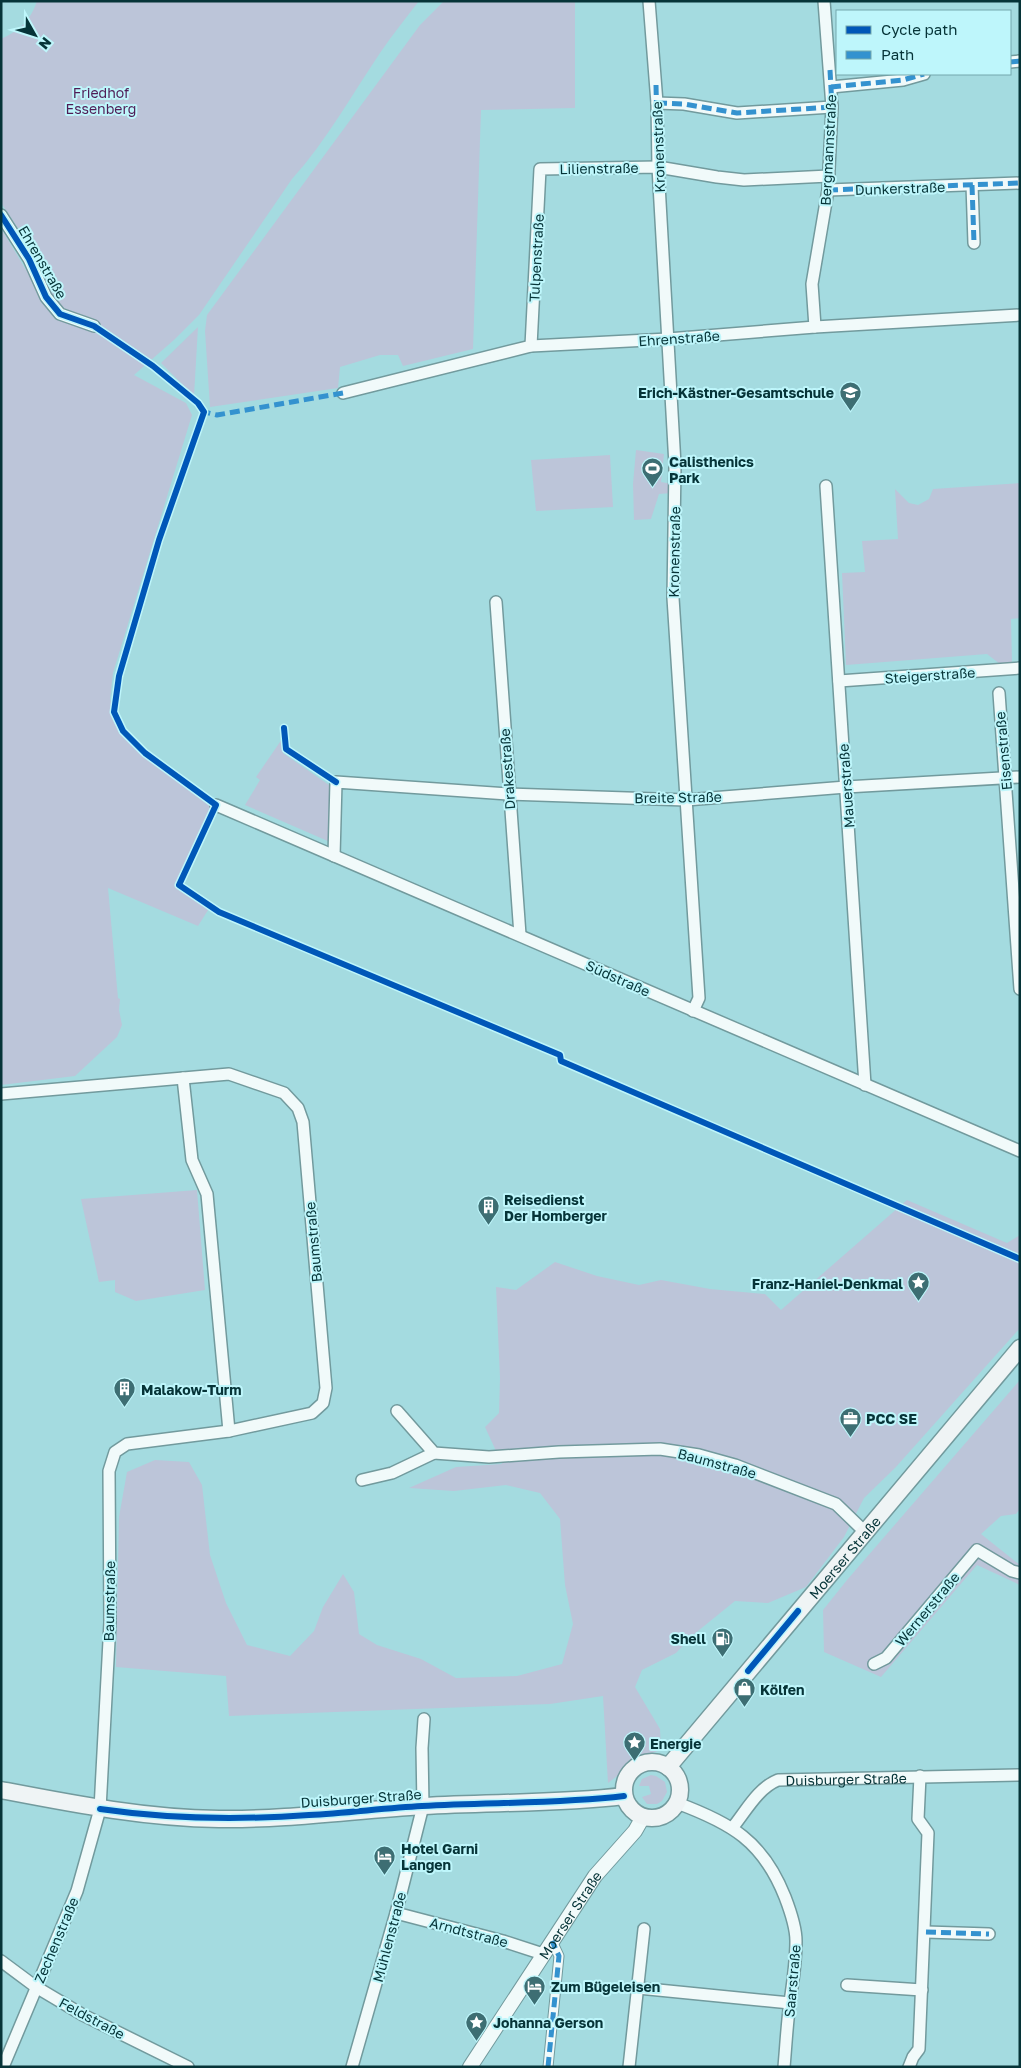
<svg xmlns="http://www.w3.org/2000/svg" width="1021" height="2068" font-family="'Golos Text',sans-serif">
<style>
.green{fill:#bcc5d9}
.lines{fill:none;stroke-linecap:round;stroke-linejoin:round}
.pedestrian-casing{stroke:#729a9d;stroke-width:11}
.minor-casing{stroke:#729a9d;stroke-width:14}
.tertiary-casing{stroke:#729a9d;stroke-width:16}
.secondary-casing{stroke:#729a9d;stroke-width:19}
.pedestrian{stroke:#f1fafa;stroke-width:9}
.minor{stroke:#f1fafa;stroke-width:11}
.tertiary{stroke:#f1fafa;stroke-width:14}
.secondary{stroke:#eff4f5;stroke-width:16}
.quiet{stroke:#3492cf;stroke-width:5;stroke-dasharray:10 5;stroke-linecap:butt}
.cycleway-casing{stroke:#bef6fb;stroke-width:9}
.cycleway{stroke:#0057b8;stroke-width:6}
.labels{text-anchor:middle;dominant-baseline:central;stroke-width:4;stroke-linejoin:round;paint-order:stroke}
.park-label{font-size:14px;fill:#4f1c55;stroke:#bef6fb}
.street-label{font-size:14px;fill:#063438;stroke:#bef6fb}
.poi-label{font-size:14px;font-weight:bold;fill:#063438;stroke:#bef6fb;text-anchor:start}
</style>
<rect width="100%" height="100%" fill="#a4dbe0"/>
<g class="green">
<path d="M37,1h382c-13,17 -27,34 -39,52 -29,43 -53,87 -88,126l-93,136 -24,24 -41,36 52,28 6,12 -79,258 -3,26 13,32 22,22 71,52 -36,80 30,22 -12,19 -90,-38 10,110 2,1 -1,11 3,15 -5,12 -42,39 -74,9v-857l25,42 14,-9 -39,-58v-164c18,-8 30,-19 36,-38z"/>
<polygon points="444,1 575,1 575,108 481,110 473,349 403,366 398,355 380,355 340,367 338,388 210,407 205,331 207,315 420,25"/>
<polygon points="198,327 194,396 161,363"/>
<polygon points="636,450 664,454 661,482 672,484 672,493 659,494 651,519 634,520 633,484"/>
<polygon points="610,455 613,507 536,511 531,460"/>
<polygon points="1020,483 1020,618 1011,619 1012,663 1000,664 987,654 846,665 842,573 865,572 862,541 898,539 895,489 909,503 918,505 929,499 933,489"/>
<polygon points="282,739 283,753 329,785 330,842 245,805 260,780 256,777"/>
<polygon points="197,1190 205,1290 136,1301 115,1292 115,1280 99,1282 81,1199"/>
<polygon points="907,1200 1007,1243 1020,1235 1020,1328 895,1468 864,1498 844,1537 806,1587 768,1603 735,1601 693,1635 676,1653 642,1670 635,1687 660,1729 661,1750 643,1756 608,1783 603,1696 550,1704 229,1716 226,1676 116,1667 119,1517 127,1472 155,1460 189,1462 202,1485 210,1555 226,1603 247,1645 290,1656 314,1631 323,1607 343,1574 354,1592 359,1634 377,1645 421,1659 456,1678 517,1676 562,1664 573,1624 565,1585 560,1519 540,1493 506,1485 454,1491 409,1488 456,1467 502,1464 485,1427 499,1413 500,1378 496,1287 516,1290 555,1262 597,1276 639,1285 661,1280 710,1289 765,1294 781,1310"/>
<polygon points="1020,1380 1020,1509 1016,1514 1001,1516 981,1534 1020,1565 1020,1585 977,1565 881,1677 824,1652 823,1610 847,1580"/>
<polygon points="651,1775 656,1776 665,1782 667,1792 662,1801 657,1804 647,1804 642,1797 651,1794 649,1786 639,1786 642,1779"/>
</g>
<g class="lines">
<defs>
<polyline id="pedestrian" points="548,2067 559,1956 552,1941"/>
<g id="minor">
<polyline points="649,1 657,103 658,167 675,465 673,598 699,998 693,1011"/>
<polyline points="1010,62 1020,61"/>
<polyline points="831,87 903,80 924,74"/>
<polyline points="657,103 684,104 737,113 832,107"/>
<polyline points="972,185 974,243"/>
<polyline points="828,190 1020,183"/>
<polyline points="1,215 29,259 46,297 60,314 94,326"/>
<polyline points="815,327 812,284 828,190 832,107 824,1"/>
<polyline points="531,346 540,169 658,167 717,177 744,180 829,176"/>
<polyline points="343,393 531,346 668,339 815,327 1020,315"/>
<polyline points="826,486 865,1085"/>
<polyline points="496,602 520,935"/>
<polyline points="839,681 1020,668"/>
<polyline points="999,693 1020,989"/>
<polyline points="216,805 1020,1151"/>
<polyline points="334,856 336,782 508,794 686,800 846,787 1020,777"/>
<polyline points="183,1078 192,1160 207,1194 229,1431"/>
<polyline points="1,1094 229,1074 284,1093 298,1108 303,1122 326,1388 323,1403 312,1413 229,1431 127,1444 115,1452 109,1471 110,1622 100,1809 77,1891 3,2067"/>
<polyline points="397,1411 434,1453 489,1457 559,1452 660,1449 699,1455 735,1465 836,1504 865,1532"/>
<polyline points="362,1480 392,1473 434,1453"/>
<polyline points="874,1664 886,1658 977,1550 1012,1571 1020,1573"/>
<path d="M677,1803c54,20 86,38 108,94 5,13 11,30 11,44 0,21 -3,41 -6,61 -3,21 -4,43 -6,65"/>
<path id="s1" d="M733,1827c13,-16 25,-39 45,-47l242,-5"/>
<polyline points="396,1913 503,1941 543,1954"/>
<polyline points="926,1932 989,1934"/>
<polyline points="1,1961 36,1987 83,2015 188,2067"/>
<polyline points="847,1985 922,1990"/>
<polyline points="638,1988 790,2003"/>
<polyline points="352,2067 396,1913 423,1806 422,1748 424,1719"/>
<polyline points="629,2067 644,1929"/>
<polyline points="909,2067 913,2057 919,2049 928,1833 918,1819 920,1776"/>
</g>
<g id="tertiary">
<path id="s2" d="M470,2067l125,-191 40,-45 8,-14"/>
</g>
<g id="secondary">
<circle cx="652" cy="1790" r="28"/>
<path id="s3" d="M668,1767l352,-419"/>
<path d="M1,1790c73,14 144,28 218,29 68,1 136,-9 204,-13 67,-4 134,-2 201,-10"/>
</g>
</defs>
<use href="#pedestrian" class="pedestrian-casing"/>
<use href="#minor" class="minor-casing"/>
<use href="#tertiary" class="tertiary-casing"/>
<use href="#secondary" class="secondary-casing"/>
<use href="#pedestrian" class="pedestrian"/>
<use href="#minor" class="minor"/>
<use href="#tertiary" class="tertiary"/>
<use href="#secondary" class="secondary"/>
<g class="quiet">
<polyline points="1010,62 1020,61"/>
<polyline points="830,70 832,107 831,133"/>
<polyline points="656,85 657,128"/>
<polyline points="831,87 903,80 924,74"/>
<polyline points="657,103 684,104 737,113 832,107"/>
<polyline points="972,185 974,243"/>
<polyline points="828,190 1020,183"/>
<polyline points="202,409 204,412 217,415 343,393"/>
<polyline points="926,1932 989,1934"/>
<polyline points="548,2067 559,1956 552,1941"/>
</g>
<defs>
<g id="cycleway">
<polyline points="1,215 29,259 46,297 60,314 94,326 153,366 198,403 204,412 159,540 119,676 114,712 123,731 145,753 216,805 179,885 219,912 560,1055 561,1061 1020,1259"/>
<polyline points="284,728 286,749 336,782"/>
<polyline points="748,1671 798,1611"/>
<path d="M100,1809c69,10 139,11 209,6 38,-2 76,-7 113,-9 68,-4 135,-2 202,-10"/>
</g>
</defs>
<use href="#cycleway" class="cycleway-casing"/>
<use href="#cycleway" class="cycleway"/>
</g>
<defs>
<symbol id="school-pin" viewBox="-11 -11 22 30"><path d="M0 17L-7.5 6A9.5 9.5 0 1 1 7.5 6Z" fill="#3d6e73" stroke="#bef6fb"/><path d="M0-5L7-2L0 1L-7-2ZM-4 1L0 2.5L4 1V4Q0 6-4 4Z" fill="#fff"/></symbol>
<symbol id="stadium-pin" viewBox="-11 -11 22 30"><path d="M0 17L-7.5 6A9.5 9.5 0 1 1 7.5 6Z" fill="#3d6e73" stroke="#bef6fb"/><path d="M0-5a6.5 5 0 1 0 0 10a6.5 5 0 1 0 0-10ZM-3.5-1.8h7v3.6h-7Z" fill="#fff"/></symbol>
<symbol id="building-pin" viewBox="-11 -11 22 30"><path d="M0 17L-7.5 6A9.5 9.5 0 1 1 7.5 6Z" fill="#3d6e73" stroke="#bef6fb"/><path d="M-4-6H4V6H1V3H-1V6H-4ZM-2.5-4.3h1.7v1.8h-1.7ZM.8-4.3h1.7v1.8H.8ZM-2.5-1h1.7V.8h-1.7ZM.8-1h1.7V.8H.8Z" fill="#fff"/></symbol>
<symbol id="sight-pin" viewBox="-11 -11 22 30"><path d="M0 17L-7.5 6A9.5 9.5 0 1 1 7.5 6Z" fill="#3d6e73" stroke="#bef6fb"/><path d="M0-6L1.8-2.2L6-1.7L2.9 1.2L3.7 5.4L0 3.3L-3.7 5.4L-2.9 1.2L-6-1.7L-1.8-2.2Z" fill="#fff"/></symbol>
<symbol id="office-pin" viewBox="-11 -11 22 30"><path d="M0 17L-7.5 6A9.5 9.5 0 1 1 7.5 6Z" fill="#3d6e73" stroke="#bef6fb"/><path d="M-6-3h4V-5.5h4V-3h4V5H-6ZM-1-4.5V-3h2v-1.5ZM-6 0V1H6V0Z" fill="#fff"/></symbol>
<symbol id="fuel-pin" viewBox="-11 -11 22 30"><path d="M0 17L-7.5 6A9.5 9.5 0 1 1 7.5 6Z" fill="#3d6e73" stroke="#bef6fb"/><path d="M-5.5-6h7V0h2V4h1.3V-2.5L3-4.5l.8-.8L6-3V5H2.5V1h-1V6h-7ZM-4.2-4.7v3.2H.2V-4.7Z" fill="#fff"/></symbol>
<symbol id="shop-pin" viewBox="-11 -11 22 30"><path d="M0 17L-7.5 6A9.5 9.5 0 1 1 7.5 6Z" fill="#3d6e73" stroke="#bef6fb"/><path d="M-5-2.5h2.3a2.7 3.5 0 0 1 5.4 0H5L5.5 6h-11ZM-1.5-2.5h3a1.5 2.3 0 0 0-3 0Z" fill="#fff"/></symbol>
<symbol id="hotel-pin" viewBox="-11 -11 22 30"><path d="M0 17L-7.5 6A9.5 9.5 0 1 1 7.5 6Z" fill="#3d6e73" stroke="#bef6fb"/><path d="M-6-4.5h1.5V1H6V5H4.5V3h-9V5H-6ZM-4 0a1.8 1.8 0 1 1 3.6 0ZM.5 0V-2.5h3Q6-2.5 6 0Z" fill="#fff"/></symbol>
</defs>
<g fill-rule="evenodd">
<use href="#school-pin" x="838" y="380" width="25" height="34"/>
<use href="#stadium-pin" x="640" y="456" width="25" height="34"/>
<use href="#building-pin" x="476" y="1194" width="25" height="34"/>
<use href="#sight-pin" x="906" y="1270" width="25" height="34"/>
<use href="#building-pin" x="112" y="1376" width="25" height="34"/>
<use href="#office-pin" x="838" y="1406" width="25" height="34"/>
<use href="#fuel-pin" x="710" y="1626" width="25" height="34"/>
<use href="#shop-pin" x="732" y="1676" width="25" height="34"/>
<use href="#sight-pin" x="622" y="1730" width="25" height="34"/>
<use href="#hotel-pin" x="372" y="1844" width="25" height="34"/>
<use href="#hotel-pin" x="522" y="1974" width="25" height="34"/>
<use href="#sight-pin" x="464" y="2010" width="25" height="34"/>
</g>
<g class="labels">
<g class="park-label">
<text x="101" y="92">Friedhof<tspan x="101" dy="16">Essenberg</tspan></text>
</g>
<g class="street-label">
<text transform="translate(658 147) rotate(-92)">Kronenstraße</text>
<text transform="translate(828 150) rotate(-87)">Bergmannstraße</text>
<text transform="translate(599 168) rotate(-1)">Lilienstraße</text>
<text transform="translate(900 188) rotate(-2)">Dunkerstraße</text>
<text transform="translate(536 258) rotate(-87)">Tulpenstraße</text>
<text transform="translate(43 262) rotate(60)">Ehrenstraße</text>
<text transform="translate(679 338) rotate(-4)">Ehrenstraße</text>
<text transform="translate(674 552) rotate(-89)">Kronenstraße</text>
<text transform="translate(930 675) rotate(-4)">Steigerstraße</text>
<text transform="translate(1003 751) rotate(-95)">Eisenstraße</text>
<text transform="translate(507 769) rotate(-94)">Drakestraße</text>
<text transform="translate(846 786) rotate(-94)">Mauerstraße</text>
<text transform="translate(678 797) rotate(-1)">Breite Straße</text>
<text transform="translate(618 978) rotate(24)">Südstraße</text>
<text transform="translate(313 1242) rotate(-95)">Baumstraße</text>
<text transform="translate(717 1463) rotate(15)">Baumstraße</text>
<text stroke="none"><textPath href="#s3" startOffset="274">Moerser Straße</textPath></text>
<text transform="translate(109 1601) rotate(-89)">Baumstraße</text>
<text transform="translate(927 1609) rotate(-50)">Wernerstraße</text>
<text stroke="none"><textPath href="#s1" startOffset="134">Duisburger Straße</textPath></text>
<text transform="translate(361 1798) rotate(-4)">Duisburger Straße</text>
<text stroke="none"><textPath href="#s2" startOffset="182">Moerser Straße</textPath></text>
<text transform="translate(469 1932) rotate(15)">Arndtstraße</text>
<text transform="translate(389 1937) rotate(-75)">Mühlenstraße</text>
<text transform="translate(56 1940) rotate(-67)">Zechenstraße</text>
<text transform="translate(792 1981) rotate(-85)">Saarstraße</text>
<text transform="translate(92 2018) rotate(28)">Feldstraße</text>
</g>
<g class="poi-label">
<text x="834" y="392" text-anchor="end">Erich-Kästner-Gesamtschule</text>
<text x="669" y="461">Calisthenics<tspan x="669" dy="16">Park</tspan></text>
<text x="504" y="1199">Reisedienst<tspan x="504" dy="16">Der Homberger</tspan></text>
<text x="903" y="1283" text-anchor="end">Franz-Haniel-Denkmal</text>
<text x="141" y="1389">Malakow-Turm</text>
<text x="866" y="1418">PCC SE</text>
<text x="706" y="1638" text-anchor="end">Shell</text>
<text x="760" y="1689">Kölfen</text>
<text x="650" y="1743">Energie</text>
<text x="401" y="1848">Hotel Garni<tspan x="401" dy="16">Langen</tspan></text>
<text x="551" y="1986">Zum Bügeleisen</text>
<text x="493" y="2022">Johanna Gerson</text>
</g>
</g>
<rect width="1021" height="2068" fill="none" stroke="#063438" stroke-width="5"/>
<rect x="836" y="10" width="175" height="65" fill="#bef6fb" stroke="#74a8ad"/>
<rect x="846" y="26" width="25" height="8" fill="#0057b8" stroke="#74a8ad"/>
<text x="881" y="35" font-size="15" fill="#063438">Cycle path</text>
<rect x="846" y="51" width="25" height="8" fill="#3492cf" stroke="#74a8ad"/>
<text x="881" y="60" font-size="15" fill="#063438">Path</text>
<g transform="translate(35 35) rotate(129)" stroke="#bef6fb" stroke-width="4" paint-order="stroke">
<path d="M0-4L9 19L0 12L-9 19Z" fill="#063438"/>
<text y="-8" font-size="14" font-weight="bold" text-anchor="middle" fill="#063438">N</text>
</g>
</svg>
